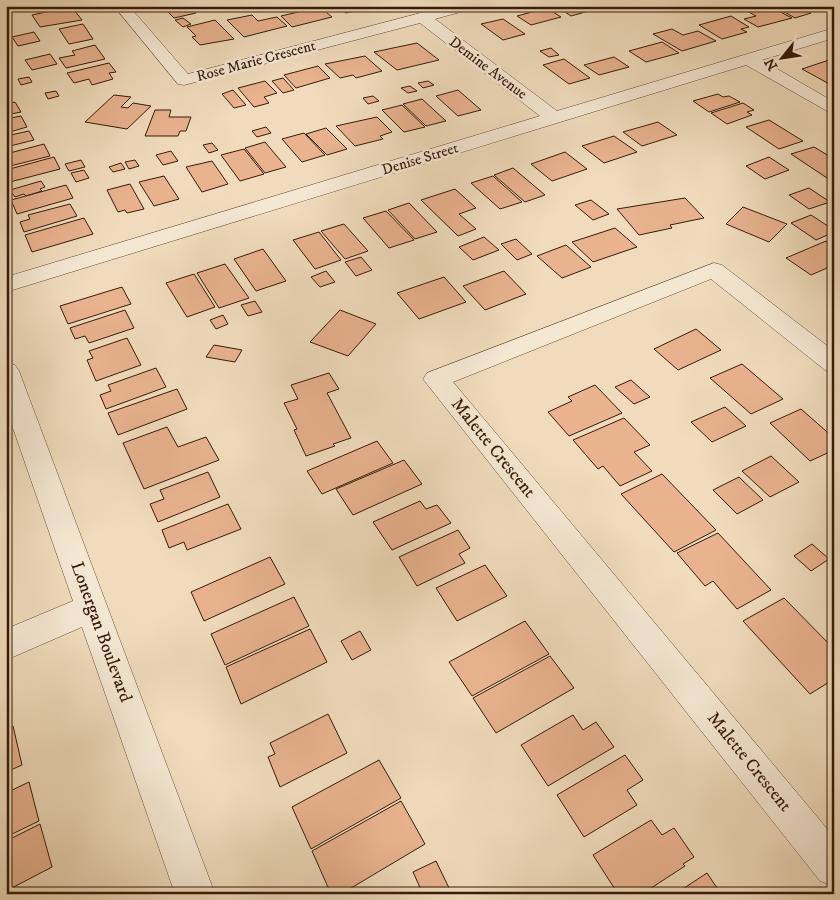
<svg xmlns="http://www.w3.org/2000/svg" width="840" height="900" font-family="'IM FELL DW Pica',serif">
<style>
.building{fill:#e9b390;stroke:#371b08}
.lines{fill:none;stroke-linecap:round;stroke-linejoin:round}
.minor-casing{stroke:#654b35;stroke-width:1}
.minor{fill:#f5e8d3;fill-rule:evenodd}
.labels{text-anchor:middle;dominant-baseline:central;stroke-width:5;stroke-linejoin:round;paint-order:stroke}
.far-street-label{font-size:15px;fill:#371b08;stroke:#f5e8d3}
.street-label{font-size:18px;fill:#371b08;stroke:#f5e8d3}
</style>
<rect width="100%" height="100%" fill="#f0dcbc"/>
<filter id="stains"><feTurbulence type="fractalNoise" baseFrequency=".004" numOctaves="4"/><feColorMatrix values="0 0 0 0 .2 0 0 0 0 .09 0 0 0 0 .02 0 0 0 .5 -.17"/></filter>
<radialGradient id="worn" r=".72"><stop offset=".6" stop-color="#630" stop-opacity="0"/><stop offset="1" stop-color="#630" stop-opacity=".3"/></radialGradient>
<g class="building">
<polygon points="175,6 189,6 196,13 174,18 165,9"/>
<polygon points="337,6 375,6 346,13"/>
<polygon points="556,6 601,6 603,7 571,16"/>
<polygon points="759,6 769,6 792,18 758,27 744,19 756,16 745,10"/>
<polygon points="774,6 816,6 804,9 811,13 795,18"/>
<polygon points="320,7 332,17 292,27 281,16"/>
<polygon points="65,8 68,11 74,10 82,20 40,27 32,15"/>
<polygon points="547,8 561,17 531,25 517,16"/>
<polygon points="252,15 258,21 277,17 287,26 244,37 227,20"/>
<polygon points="731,16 749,27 741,29 747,32 722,39 699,25"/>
<polygon points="183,18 191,24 183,27 175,20"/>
<polygon points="503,19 525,34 503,40 481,24"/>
<polygon points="215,20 234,39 200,45 192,37 196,36 187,27"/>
<polygon points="83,24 93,39 69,44 59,29"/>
<polygon points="672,29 683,35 698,31 716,41 682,51 653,34"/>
<polygon points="34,32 40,41 18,46 12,37"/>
<polygon points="662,42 679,53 646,62 629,51"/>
<polygon points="417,43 439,60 397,70 374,52"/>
<polygon points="95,45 105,59 66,68 59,58 75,55 72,51"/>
<polygon points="551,48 559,55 549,57 540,51"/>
<polygon points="50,54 57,64 32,70 25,60"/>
<polygon points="365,56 382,71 356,78 353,75 340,78 325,64"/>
<polygon points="614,57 629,67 599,75 584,65"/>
<polygon points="564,59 590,78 569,84 543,65"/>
<polygon points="829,60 834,63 833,86 802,69"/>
<polygon points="109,63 116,72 109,73 113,79 92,85 89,79 74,83 67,73"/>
<polygon points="318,66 330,78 296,88 284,75"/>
<polygon points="29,77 32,82 21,85 18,79"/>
<polygon points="283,78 294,90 283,93 272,81"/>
<polygon points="265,81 277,93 264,97 269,103 254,107 238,88"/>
<polygon points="428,81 434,85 423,88 418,83"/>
<polygon points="410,86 417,91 408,93 401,88"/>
<polygon points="233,90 246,105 234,108 222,94"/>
<polygon points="458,90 481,110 458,116 436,96"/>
<polygon points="56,91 59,96 48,99 45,93"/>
<polygon points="718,94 723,97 729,96 740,102 709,112 693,101"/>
<polygon points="114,95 131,97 121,107 128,108 133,103 151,106 127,129 85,122"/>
<polygon points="373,96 379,101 368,104 363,98"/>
<polygon points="422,99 446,121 426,126 403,104"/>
<polygon points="15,102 21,112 6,115 6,105"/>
<polygon points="743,103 754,110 747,112 752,115 727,124 711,113"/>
<polygon points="402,105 425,127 404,132 382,110"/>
<polygon points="155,110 171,110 169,117 191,117 186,131 180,131 178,136 145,136"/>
<polygon points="21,116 27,127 6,133 6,119"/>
<polygon points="377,117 392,132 380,136 383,139 355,146 336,126"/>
<polygon points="769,120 803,141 779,149 746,127"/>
<polygon points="658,122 677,135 642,146 623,132"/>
<polygon points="266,127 271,133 257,137 252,131"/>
<polygon points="326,128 347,149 327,155 306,134"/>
<polygon points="29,131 34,140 6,147 6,136"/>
<polygon points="304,133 325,155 302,162 282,139"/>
<polygon points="614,136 637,152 604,163 582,146"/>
<polygon points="265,142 286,167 265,173 245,148"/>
<polygon points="212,143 218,150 209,153 203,145"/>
<polygon points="44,144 50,156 6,167 6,154"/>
<polygon points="814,147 834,159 834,175 827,178 791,154"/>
<polygon points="244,149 264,174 240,181 221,155"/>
<polygon points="171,151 178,161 163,165 156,155"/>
<polygon points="565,152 587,169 552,181 531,164"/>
<polygon points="54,157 60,169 6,183 6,170"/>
<polygon points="769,157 789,170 765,179 746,166"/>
<polygon points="81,160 85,167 69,171 65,164"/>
<polygon points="135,160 139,166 129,169 125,162"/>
<polygon points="212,161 228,184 202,192 186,167"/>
<polygon points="121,163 125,169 113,172 109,167"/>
<polygon points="513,168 545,195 525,202 494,175"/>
<polygon points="84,170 89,178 76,182 71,173"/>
<polygon points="164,176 179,199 154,206 139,182"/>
<polygon points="493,176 522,202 500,209 471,183"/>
<polygon points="41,181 45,187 40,189 42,191 26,196 24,194 15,197 10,190"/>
<polygon points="130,184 144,209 127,213 125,210 118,212 107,190"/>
<polygon points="66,185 73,198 17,214 11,200"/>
<polygon points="809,188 830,202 809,209 789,195"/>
<polygon points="455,189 476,208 459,214 476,229 458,236 421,200"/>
<polygon points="685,198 704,218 670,225 672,228 639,235 617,209"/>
<polygon points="591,200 609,214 593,220 575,205"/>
<polygon points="409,203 437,232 415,239 388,210"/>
<polygon points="70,204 77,216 24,232 20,222 30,219 28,215"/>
<polygon points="743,207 787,224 769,242 726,224"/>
<polygon points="386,211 414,240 389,248 363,218"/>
<polygon points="811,215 834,230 834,232 816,240 791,223"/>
<polygon points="84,218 93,234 32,252 25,235"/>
<polygon points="344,224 368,251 345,259 321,231"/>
<polygon points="615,228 637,247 593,262 572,242"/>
<polygon points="319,232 341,260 315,269 293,240"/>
<polygon points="484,237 499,250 473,260 459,247"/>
<polygon points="516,239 532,254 517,260 501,244"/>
<polygon points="826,241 834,246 834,265 811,275 786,258"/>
<polygon points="566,245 591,267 562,278 537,256"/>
<polygon points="263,249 286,281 256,291 234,259"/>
<polygon points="361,257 372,270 356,276 345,262"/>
<polygon points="225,264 249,298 219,308 197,273"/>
<polygon points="326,271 335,282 320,287 311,277"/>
<polygon points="504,271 526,294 485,310 463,286"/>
<polygon points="194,274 215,307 187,317 166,283"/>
<polygon points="444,277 466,302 419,319 397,293"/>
<polygon points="122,287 131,304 68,324 60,306"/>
<polygon points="255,301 262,312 248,316 241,305"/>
<polygon points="125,310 134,328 89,343 85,336 75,339 70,328"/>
<polygon points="340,310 376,324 348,356 310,342"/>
<polygon points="223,315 228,324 216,329 210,320"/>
<polygon points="696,329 721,350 678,370 654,349"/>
<polygon points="127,338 141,365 96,381 87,360 93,358 89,351"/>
<polygon points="214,345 242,350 235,362 206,357"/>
<polygon points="742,364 783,399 751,414 710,378"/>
<polygon points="156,368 166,387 106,409 100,395 111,391 108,385"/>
<polygon points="329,373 339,389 327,393 351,438 333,444 335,446 306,456 294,430 297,429 284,403 298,399 291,385"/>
<polygon points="631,380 650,397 634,404 615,387"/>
<polygon points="595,385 622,413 569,436 548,412 572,401 568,397"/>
<polygon points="177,389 187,409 118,435 108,413"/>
<polygon points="725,407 746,426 712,442 691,422"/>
<polygon points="801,409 834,438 834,450 810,461 770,423"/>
<polygon points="624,418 650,445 634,452 652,471 620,486 603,466 598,469 573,440"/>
<polygon points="167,427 178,447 206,437 219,460 144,489 123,443"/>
<polygon points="377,441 393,463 322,494 307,471"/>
<polygon points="771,456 799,482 770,497 742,471"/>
<polygon points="404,460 422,484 353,515 336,489"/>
<polygon points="208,472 220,497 158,522 150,504 164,499 160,490"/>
<polygon points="662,474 716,530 674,552 621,494"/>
<polygon points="739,477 763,500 737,514 713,490"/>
<polygon points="420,501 426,509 437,505 451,523 392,550 373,522"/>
<polygon points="228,504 241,529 187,550 184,542 169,548 162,530"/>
<polygon points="458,530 470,548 459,554 465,563 417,586 399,557"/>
<polygon points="718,533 771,590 737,609 713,581 705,586 677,553"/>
<polygon points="812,544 829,559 811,571 794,556"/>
<polygon points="270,557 285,584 204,621 191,592"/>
<polygon points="485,565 507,596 457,621 436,588"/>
<polygon points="294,597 309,626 225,665 211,634"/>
<polygon points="784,598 834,649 834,679 810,694 743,621"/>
<polygon points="525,621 549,654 472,696 449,662"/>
<polygon points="310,629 327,662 241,704 226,667"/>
<polygon points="360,631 371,650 352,660 341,641"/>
<polygon points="550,656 574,688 496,733 473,698"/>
<polygon points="328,714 347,753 280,787 268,757 275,754 270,743"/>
<polygon points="573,715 583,730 596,722 614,747 548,786 521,745"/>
<polygon points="13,726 22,765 6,772 6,729"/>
<polygon points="625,755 643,780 627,790 637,805 584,837 557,795"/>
<polygon points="379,760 401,798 311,849 292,807"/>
<polygon points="29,782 39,821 6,837 6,793"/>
<polygon points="401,801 425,844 341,894 331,894 312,851"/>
<polygon points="651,820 662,835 674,828 694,857 683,864 685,866 642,894 618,894 593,855"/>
<polygon points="40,824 52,867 6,891 6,841"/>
<polygon points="436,861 450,890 442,894 423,894 413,872"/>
<polygon points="707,873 721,894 675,894"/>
</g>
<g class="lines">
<defs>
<g id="minor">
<polygon points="114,6 129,6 188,74 447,6 473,6 471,9 435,19 557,111 834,28 834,38 762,60 834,102 834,115 746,65 6,292 6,277 540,116 420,23 184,85 178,84"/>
<polygon points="714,263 722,265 834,351 834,373 825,370 711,279 453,382 834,837 834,886 820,881 423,379 427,373"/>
<polygon points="6,362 15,365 19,371 215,894 175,894 82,627 6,660 6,629 73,601 6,408"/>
</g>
</defs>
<use href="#minor" class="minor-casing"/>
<use href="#minor" class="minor"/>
</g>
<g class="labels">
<g class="far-street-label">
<text transform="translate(256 61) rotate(-15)">Rose Marie Crescent</text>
<text transform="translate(488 68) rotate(37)">Demine Avenue</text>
<text transform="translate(420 159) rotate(-17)">Denise Street</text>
</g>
<g class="street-label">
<text transform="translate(493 448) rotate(51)">Malette Crescent</text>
<text transform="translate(101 632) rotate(70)">Lonergan Boulevard</text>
<text transform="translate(749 762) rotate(51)">Malette Crescent</text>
</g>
</g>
<rect width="840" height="900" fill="none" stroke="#f0dcbc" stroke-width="25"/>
<rect x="8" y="8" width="825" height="885" fill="none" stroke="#371b08" stroke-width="2.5"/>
<rect x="12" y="12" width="815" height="875" fill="none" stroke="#371b08"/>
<g transform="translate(782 58) rotate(240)" stroke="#f5e8d3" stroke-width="4" paint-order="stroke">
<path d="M0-4L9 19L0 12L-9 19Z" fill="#371b08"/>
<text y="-8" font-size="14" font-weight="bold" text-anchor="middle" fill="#371b08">N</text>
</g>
<rect width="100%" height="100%" filter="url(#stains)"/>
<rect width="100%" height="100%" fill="url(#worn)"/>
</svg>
